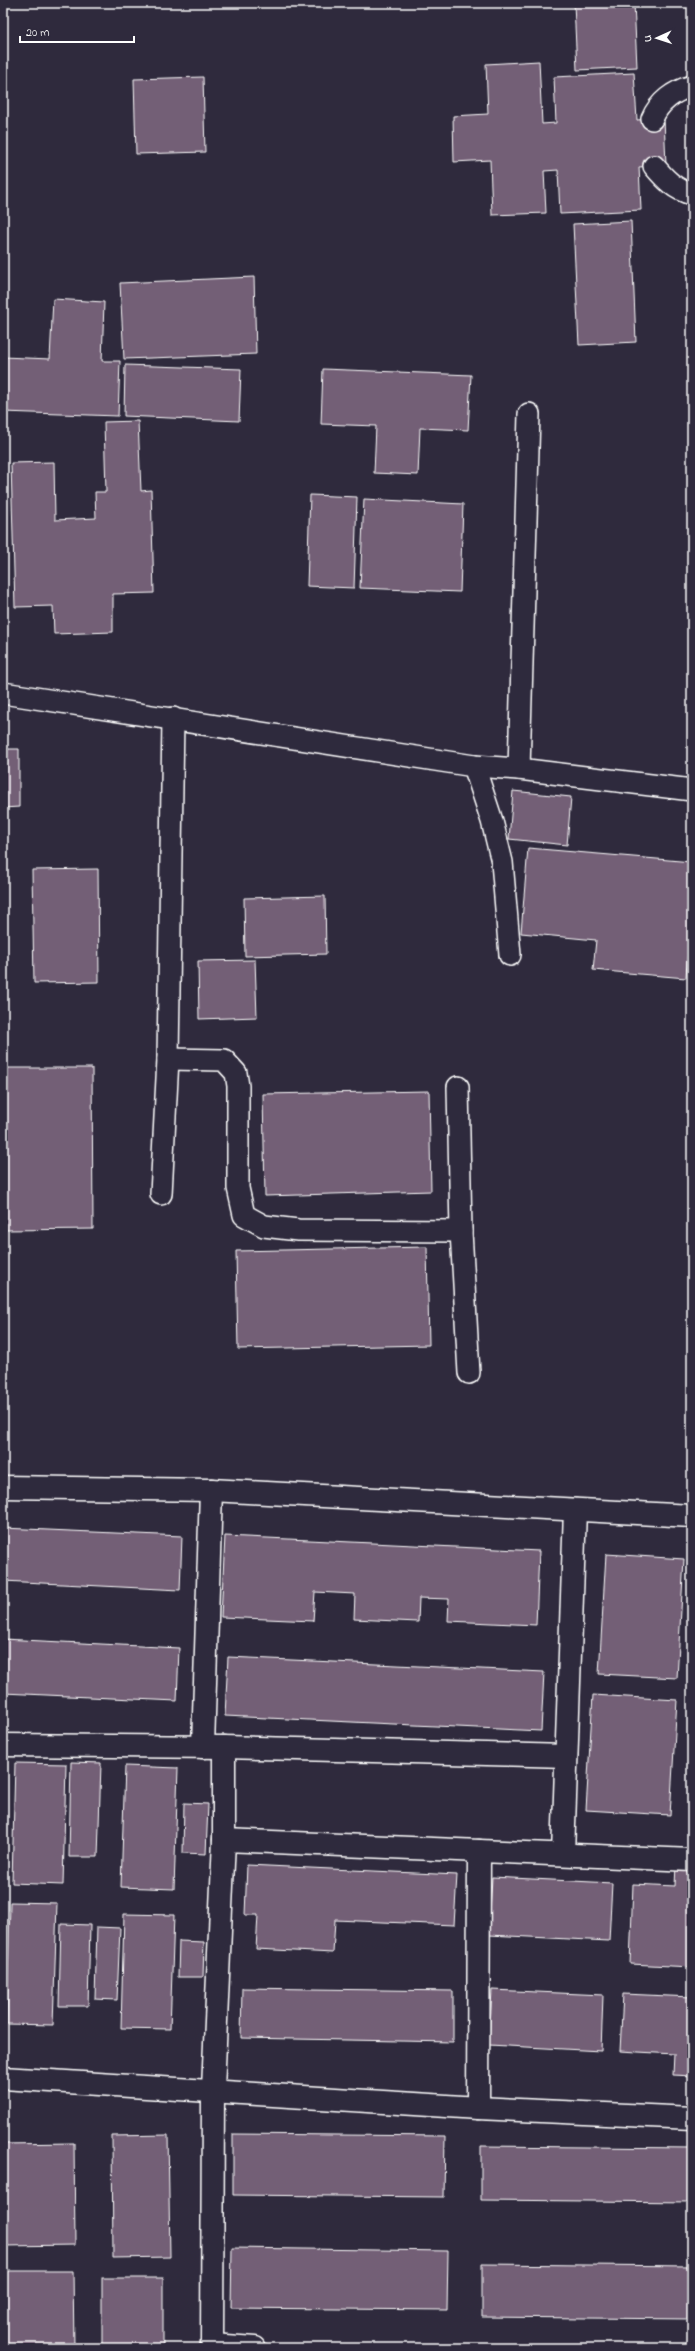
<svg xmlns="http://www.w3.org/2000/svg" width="695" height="2351" font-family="'Indie Flower',sans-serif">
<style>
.building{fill:#735e76;stroke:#fff}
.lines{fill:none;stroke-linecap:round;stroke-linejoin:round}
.service-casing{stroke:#fff;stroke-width:24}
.minor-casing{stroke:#fff;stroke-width:25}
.service{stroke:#2f2a3d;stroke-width:21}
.minor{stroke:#2f2a3d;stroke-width:22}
</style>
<rect width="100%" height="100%" fill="#2f2a3d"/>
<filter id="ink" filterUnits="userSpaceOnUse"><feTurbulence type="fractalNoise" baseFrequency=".025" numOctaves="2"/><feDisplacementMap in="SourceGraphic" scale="8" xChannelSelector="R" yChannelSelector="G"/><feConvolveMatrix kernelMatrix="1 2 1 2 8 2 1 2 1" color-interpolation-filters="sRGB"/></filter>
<g filter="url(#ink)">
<g class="building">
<polygon points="574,3 634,3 637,67 577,70"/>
<polygon points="539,61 542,124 556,123 554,77 634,73 637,120 664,118 666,165 639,167 641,210 560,214 558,170 544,171 546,213 492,215 490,160 454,162 453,116 488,114 486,64"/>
<polygon points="203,77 205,152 136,154 134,79"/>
<polygon points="631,221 636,342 579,345 573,224"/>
<polygon points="254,277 256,354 124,359 120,283"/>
<polygon points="53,299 104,302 102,361 120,361 118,416 3,412 3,357 50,359"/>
<polygon points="125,365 241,369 239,421 124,416"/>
<polygon points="323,369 471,375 468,430 420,428 418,475 374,473 376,426 321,424"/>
<polygon points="138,421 141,491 151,490 154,593 113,594 113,632 54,634 53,606 15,607 11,463 54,462 55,520 96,518 95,492 106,492 104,422"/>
<polygon points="310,495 357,497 354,588 307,586"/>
<polygon points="364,499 463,504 460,592 360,588"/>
<polygon points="3,749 19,749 19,807 3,808"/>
<polygon points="513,791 571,797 567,845 509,839"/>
<polygon points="528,848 692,862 692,948 688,948 686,978 593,970 596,940 521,933"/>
<polygon points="98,869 99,982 34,983 32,870"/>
<polygon points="325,896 326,954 245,956 244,898"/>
<polygon points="255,960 257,1017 199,1019 198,961"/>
<polygon points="3,1068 92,1068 93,1229 6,1230"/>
<polygon points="429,1091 431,1191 265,1196 263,1094"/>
<polygon points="427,1247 429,1345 238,1349 236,1251"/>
<polygon points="3,1528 182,1536 180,1590 3,1581"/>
<polygon points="225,1536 539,1551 536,1625 448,1621 449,1599 419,1598 418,1622 354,1619 355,1594 315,1592 313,1621 221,1617"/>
<polygon points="606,1554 684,1559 677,1678 599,1674"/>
<polygon points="3,1639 179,1648 177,1701 3,1693"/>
<polygon points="228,1657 544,1672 541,1731 225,1716"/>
<polygon points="593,1695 677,1700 670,1815 586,1810"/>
<polygon points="71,1762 101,1763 98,1857 69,1857"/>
<polygon points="15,1763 66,1764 63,1885 12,1883"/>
<polygon points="125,1766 178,1768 174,1889 121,1887"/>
<polygon points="692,1775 692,1816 690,1815"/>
<polygon points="184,1803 208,1804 206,1854 183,1853"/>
<polygon points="676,1864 692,1865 692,1967 630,1964 633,1884 675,1886"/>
<polygon points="247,1865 457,1875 454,1925 335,1920 333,1953 256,1949 258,1915 245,1915"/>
<polygon points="492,1877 612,1883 609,1941 489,1935"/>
<polygon points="10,1902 57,1903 53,2025 7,2024"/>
<polygon points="124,1914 174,1915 170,2029 121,2028"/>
<polygon points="61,1924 90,1925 88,2006 59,2006"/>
<polygon points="97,1927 120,1928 117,2000 95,1999"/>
<polygon points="179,1941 204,1942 203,1977 178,1977"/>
<polygon points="242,1988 453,1991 453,2042 241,2038"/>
<polygon points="492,1990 603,1995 601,2051 489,2045"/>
<polygon points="623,1994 692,1997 692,2076 673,2075 674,2054 620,2051"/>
<polygon points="233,2134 445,2136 444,2197 233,2195"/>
<polygon points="168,2135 170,2257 113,2258 112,2136"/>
<polygon points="74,2143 75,2245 3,2246 3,2144"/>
<polygon points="481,2146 692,2148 692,2202 481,2200"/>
<polygon points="232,2248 448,2251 447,2310 231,2308"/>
<polygon points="482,2264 692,2266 692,2319 482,2317"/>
<polygon points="3,2271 73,2271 74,2348 3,2348"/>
<rect x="102" y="2278" width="61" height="70"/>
</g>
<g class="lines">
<defs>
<g id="service">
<path d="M652,119c7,-17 22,-28 40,-33"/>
<path d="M654,166c11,13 21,24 38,28"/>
<polyline points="3,693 474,766 519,769 692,790"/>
<polyline points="474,766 492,821 502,862 510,955"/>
<polyline points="519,769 529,414"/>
<polyline points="168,1059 224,1060 236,1073 238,1086 238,1188 244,1215 264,1226 298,1230 461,1231"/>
<polyline points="458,1087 461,1231 469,1373"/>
<polyline points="161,1194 168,1059 173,718"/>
</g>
<g id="minor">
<polyline points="3,1487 211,1490 692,1516"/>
<polyline points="3,1745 224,1747 566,1756"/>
<polyline points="203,1747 211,1490"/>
<polyline points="224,1840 692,1860"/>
<polyline points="563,1854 575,1510"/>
<polyline points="3,2078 478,2108 692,2118"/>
<polyline points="478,2108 479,1851"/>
<polyline points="212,2345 255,2348"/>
<polyline points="212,2348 213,2089 224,1840 224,1747"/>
</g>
</defs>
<use href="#service" class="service-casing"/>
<use href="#minor" class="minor-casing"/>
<use href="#service" class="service"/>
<use href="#minor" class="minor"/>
</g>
</g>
<rect width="695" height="2351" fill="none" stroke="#2f2a3d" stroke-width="16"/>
<rect x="8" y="8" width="679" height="2335" fill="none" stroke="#fff" stroke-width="1.5" filter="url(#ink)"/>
<g transform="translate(657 38) rotate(267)" stroke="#2f2a3d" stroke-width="3" paint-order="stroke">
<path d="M0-3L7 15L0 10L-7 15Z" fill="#ffffff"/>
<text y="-6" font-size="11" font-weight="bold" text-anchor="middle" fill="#ffffff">U</text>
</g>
<path d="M20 36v6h114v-6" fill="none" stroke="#ffffff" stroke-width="2"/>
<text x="26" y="36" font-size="12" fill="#ffffff" stroke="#2f2a3d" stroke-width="3" paint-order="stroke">20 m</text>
</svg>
